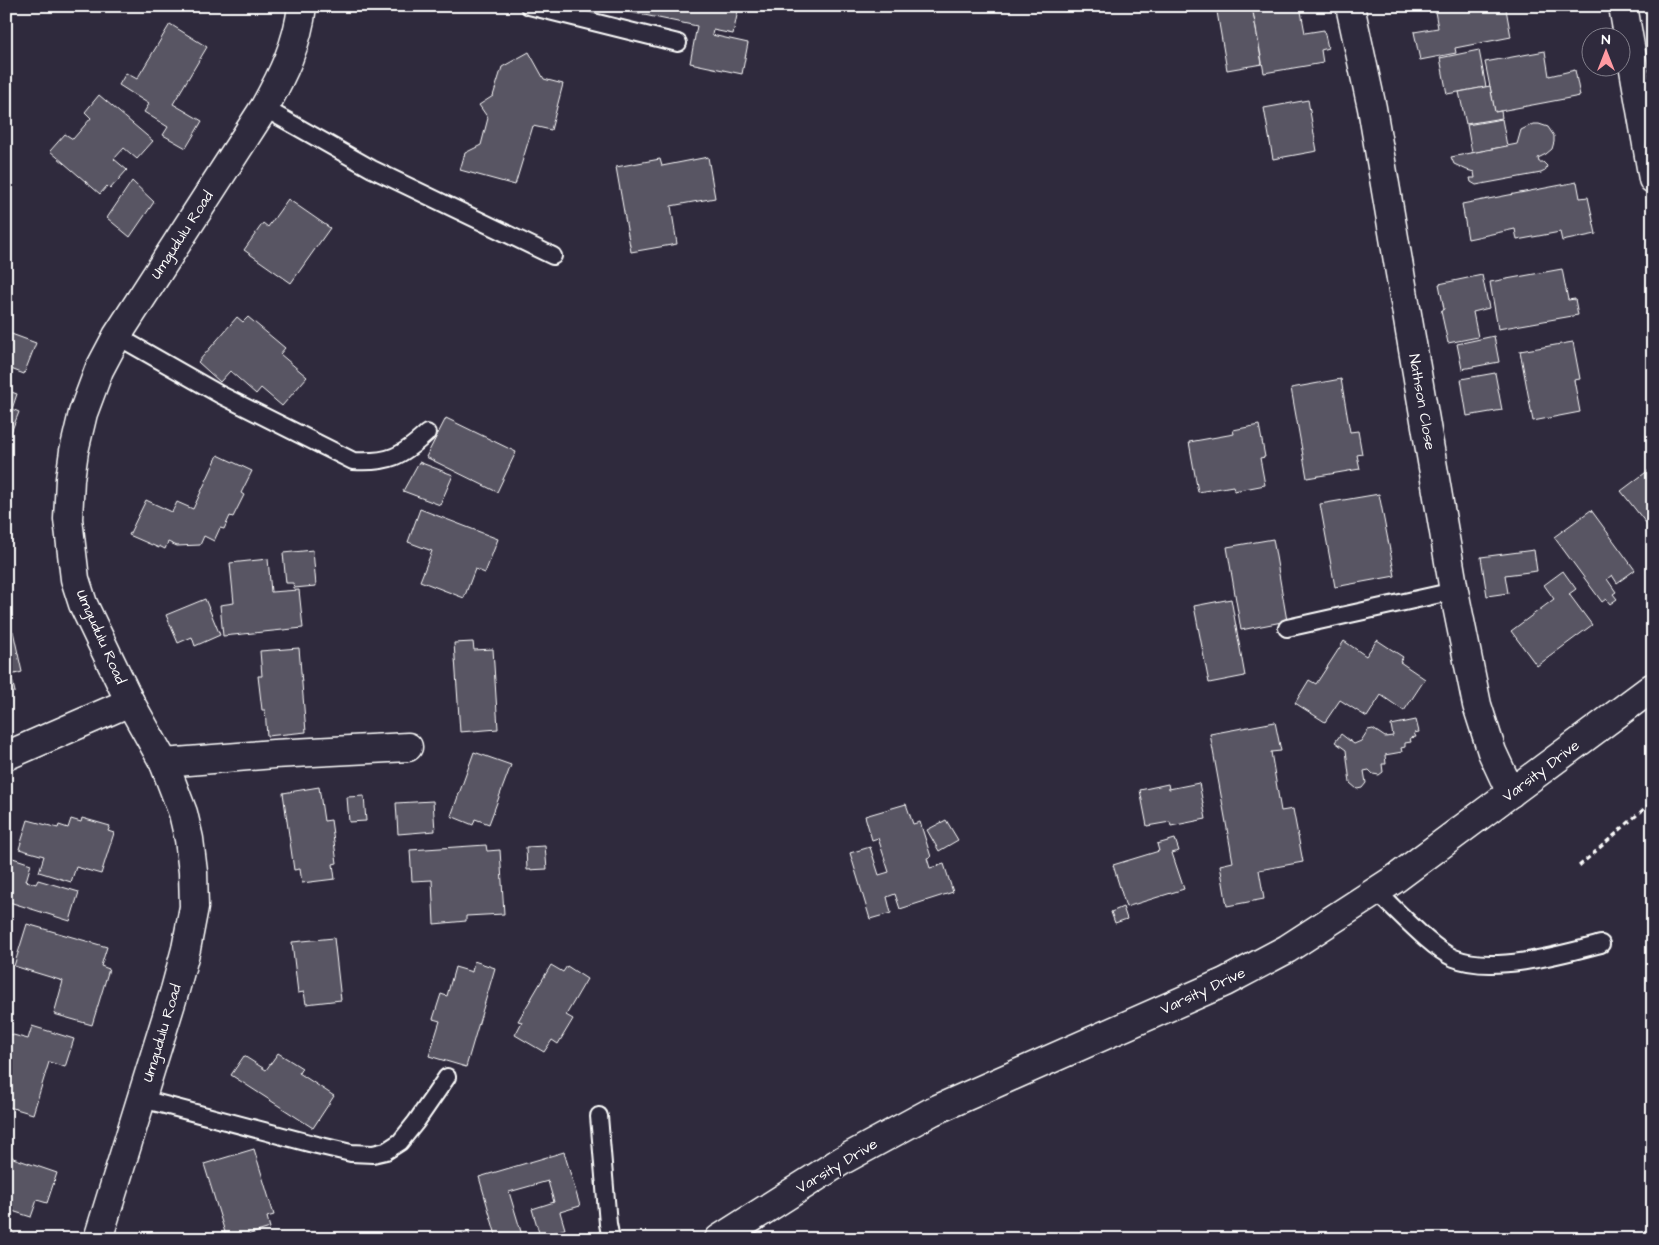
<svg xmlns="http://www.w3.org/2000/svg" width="1659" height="1245" font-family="'Architects Daughter',sans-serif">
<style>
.building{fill:#595564;stroke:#fff}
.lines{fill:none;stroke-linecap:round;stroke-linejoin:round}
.lane-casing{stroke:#fff;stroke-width:20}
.street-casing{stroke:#fff;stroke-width:31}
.secondary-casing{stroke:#fff;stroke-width:31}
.path{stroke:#fff;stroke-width:3;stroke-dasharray:5 4;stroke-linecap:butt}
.lane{stroke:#2f2a3d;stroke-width:16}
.street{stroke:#2f2a3d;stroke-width:28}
.secondary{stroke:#2f2a3d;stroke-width:28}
.labels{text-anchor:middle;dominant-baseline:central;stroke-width:4;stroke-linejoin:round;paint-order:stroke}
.street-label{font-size:15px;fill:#fff;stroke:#2f2a3d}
</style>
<rect width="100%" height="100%" fill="#2f2a3d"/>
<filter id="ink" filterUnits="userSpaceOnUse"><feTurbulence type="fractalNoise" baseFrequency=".02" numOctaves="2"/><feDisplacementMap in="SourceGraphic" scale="10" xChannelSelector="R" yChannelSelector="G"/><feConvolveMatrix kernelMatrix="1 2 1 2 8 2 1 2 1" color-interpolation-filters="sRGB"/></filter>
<g filter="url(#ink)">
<g class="building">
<polygon points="601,6 739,6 733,34 713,30 712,35 748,43 742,74 690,63 697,26"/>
<polygon points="1216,6 1252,6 1262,64 1227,70"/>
<polygon points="1288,6 1300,6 1305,33 1324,30 1328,48 1321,50 1323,63 1264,73 1253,12"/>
<polygon points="1434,6 1518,6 1518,7 1506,9 1511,37 1455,48 1456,53 1420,60 1414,32 1438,28"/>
<polygon points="170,24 207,47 173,104 202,121 186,148 163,135 168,127 144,112 149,104 119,85 126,73 137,79"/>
<polygon points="1479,50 1486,87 1447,94 1440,58"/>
<polygon points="1545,51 1549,76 1575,70 1580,96 1495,112 1485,62"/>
<polygon points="529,52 544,79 563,84 551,130 533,126 515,185 460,170 465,153 481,145 488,118 479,105 493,96 502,67"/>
<polygon points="1490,86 1495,112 1501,111 1502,118 1466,124 1459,92"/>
<polygon points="99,95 153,141 137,159 124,148 114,159 127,170 110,189 107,186 100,194 50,151 65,134 73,139 91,118 85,112"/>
<polygon points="1308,100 1317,151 1273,159 1264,108"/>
<polygon points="1502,119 1507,146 1472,153 1467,125"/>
<polygon points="1533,124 1539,124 1548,127 1554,136 1554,142 1552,149 1546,154 1538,158 1539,162 1543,162 1547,166 1545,171 1541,173 1476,185 1471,182 1470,178 1475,178 1474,172 1467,170 1454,164 1451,157 1517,144 1521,130"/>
<polygon points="708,157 715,198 671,206 677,244 631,252 616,167 660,159 662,166"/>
<polygon points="132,181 154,202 130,237 107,218"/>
<polygon points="1577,182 1580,198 1588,197 1596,234 1562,241 1560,232 1517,240 1515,229 1468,239 1462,204"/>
<polygon points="288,199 330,228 291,283 244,250 263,223 268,227"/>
<polygon points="1562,269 1568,300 1575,299 1578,315 1498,329 1490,282"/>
<polygon points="1482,275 1489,308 1473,312 1478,337 1448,343 1441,311 1444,309 1439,284"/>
<polygon points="237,317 243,322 248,317 285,348 280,354 307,377 282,406 261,388 256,394 230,371 220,382 198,362"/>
<polygon points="6,332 36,343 24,374 11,369 6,382"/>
<polygon points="1494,336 1499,362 1462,369 1457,344"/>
<polygon points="1573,342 1580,379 1574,380 1580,412 1533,421 1520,351"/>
<polygon points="1495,373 1502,410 1467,416 1461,379"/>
<polygon points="1341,379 1350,432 1358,431 1362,454 1357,455 1360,469 1307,478 1291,388"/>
<polygon points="6,390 17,394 12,409 19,412 8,440 6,439"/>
<polygon points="446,418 516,452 497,492 426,457"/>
<polygon points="1259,425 1265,457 1260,458 1265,485 1234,491 1233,486 1198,492 1189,442 1234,434 1233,430"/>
<polygon points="218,455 252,471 241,493 244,495 233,517 230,516 224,529 220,528 214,541 204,536 200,545 177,546 168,542 165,549 159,546 159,548 129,535 146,500 172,512 177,502 193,509"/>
<polygon points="419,462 453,475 440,505 403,491"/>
<polygon points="1653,467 1653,532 1621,491"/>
<polygon points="1379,494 1395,576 1335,587 1320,504"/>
<polygon points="420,509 498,539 485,573 475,569 464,598 420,581 432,551 408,542"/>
<polygon points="1591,510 1635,570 1617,583 1612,575 1607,579 1616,592 1613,594 1617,599 1610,604 1606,599 1602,602 1554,537"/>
<polygon points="1273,539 1287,621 1241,630 1227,547"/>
<polygon points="313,550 316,586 294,588 293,583 286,583 283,553"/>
<polygon points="1534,550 1537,571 1505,575 1508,593 1487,596 1481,557"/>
<polygon points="268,559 271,592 299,590 303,628 223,636 220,605 234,603 230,563"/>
<polygon points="1563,571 1576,589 1569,594 1592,625 1537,666 1511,631 1554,599 1544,585"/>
<polygon points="205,599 220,635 195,646 192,637 178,643 166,615"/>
<polygon points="1231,599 1245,676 1209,683 1194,606"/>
<polygon points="13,631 22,672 11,675 15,692 6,694 6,632"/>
<polygon points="1377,640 1403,657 1400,662 1425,679 1404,711 1381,695 1367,717 1340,700 1325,722 1295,703 1309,680 1316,684 1344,641 1366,656"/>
<polygon points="473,642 474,650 493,649 498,729 460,732 454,643"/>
<polygon points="299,648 306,732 267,736 265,710 262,710 258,676 262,676 260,651"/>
<polygon points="1416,720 1419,732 1414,733 1416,737 1410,738 1411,742 1405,743 1405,747 1401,748 1402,752 1385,755 1386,764 1382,764 1383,772 1379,775 1373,774 1369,770 1364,771 1366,783 1362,788 1357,789 1350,783 1346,750 1335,742 1341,734 1354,744 1361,741 1368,730 1373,729 1385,737 1393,736 1391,725"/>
<polygon points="1275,722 1281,751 1271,752 1281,811 1293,809 1303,862 1259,870 1264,899 1227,906 1220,865 1233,862 1210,734"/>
<polygon points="474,752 511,765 489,824 475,819 473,825 451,816"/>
<polygon points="1199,783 1206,819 1171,826 1170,822 1147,826 1140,790 1168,784 1169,789"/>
<polygon points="319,787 324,821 331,820 337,863 333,864 335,879 302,883 300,869 294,870 283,793"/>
<polygon points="364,796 366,821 349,822 347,797"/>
<polygon points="433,801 435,831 398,834 396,803"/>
<polygon points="906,804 913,824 920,822 931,857 927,858 930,868 944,864 953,892 900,909 895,894 887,897 891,913 870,919 850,853 870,847 879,875 889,872 878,838 872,840 865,816"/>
<polygon points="82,818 110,826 108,831 114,833 101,874 76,867 71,882 39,872 44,856 19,849 28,820 58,828 59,825 68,828 71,819 81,822"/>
<polygon points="946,820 958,840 939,851 927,830"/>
<polygon points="1175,839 1179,851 1172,853 1184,889 1126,907 1113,865 1159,851 1157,844"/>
<polygon points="486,845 487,851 500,850 504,914 466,916 466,921 434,924 432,880 412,881 410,850"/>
<polygon points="545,846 547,869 527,870 526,847"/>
<polygon points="7,856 31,864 26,881 36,884 38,880 79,892 70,921 6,901"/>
<polygon points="1123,907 1127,919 1115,923 1111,912"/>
<polygon points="27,924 107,947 101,966 109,969 92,1025 54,1014 63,981 14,966"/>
<polygon points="334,938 341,1000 306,1004 304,992 298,993 292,942"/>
<polygon points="474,961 495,968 466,1067 429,1056 440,1021 433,1019 441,994 447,996 455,967 472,972"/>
<polygon points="551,965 563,972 567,966 587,979 566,1015 573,1019 558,1044 552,1040 544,1052 515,1035 522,1022 518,1021"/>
<polygon points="32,1026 74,1039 65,1067 49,1062 33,1114 6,1106 6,1033 28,1039"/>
<polygon points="278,1053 302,1068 299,1073 334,1096 313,1128 231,1075 244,1056 266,1070"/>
<polygon points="6,1148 13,1158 57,1173 47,1203 37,1200 31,1217 6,1209"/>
<polygon points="254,1149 274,1215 267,1217 270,1228 234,1239 227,1239 204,1164"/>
<polygon points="564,1152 580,1206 560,1212 565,1229 540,1236 532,1209 554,1202 548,1181 509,1192 522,1235 509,1239 497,1239 479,1177"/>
<polygon points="6,1231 21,1236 20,1239 6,1239"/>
<polygon points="469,1232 470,1239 447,1239"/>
</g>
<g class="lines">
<defs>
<g id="lane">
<polyline points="529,6 678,43"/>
<polyline points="264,108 372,169 553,256"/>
<path d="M117,336l102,58 134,67c36,2 48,-4 74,-28"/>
<polyline points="1287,628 1454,591"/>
<path d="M1376,891c20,18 56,58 78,67 38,16 109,-4 147,-14"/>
<polyline points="142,1099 317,1145 351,1153 373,1154 386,1151 400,1142 416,1122 447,1077"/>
<polyline points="599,1116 608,1224 611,1239"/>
</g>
<g id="street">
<polyline points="1350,6 1372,108 1454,591 1477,705 1492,752 1511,793"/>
<polyline points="1623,6 1653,179"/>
<polyline points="6,756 130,702"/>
<polyline points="164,763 274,754 408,747"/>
</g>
<g id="secondary">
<path d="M98,1239l77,-249 11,-41 8,-42 -1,-35 -4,-33 -6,-26 -19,-50 -34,-61 -47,-98 -8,-25 -7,-60 2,-40 4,-28 9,-38 16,-43 18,-34 147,-228c18,-32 34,-64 38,-102"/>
<polyline points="719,1239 843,1160 933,1111 1225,982 1287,949 1395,879 1653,687"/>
</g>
</defs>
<use href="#lane" class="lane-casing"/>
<use href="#street" class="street-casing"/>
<use href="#secondary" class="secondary-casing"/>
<polyline class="path" points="1579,866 1653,801"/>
<use href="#lane" class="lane"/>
<use href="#street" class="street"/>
<use href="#secondary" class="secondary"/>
</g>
</g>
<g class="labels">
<g class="street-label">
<text transform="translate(182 235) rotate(-57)">Umgudulu Road</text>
<text transform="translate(1422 402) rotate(80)">Nathson Close</text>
<text transform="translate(101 637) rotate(66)">Umgudulu Road</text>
<text transform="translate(1541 771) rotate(-37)">Varsity Drive</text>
<text transform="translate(1203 991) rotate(-25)">Varsity Drive</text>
<text transform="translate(162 1033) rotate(-73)">Umgudulu Road</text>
<text transform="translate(837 1166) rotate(-31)">Varsity Drive</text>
</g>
</g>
<rect width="1659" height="1245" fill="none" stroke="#2f2a3d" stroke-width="25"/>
<rect x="12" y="12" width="1634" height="1220" fill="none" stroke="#fff" stroke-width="2" filter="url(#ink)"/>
<g transform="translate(1606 52)"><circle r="24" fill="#2f2a3d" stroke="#827f8b"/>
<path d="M0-4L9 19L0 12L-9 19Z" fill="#ff9aa2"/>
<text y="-8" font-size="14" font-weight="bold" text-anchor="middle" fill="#ffffff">N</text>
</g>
</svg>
